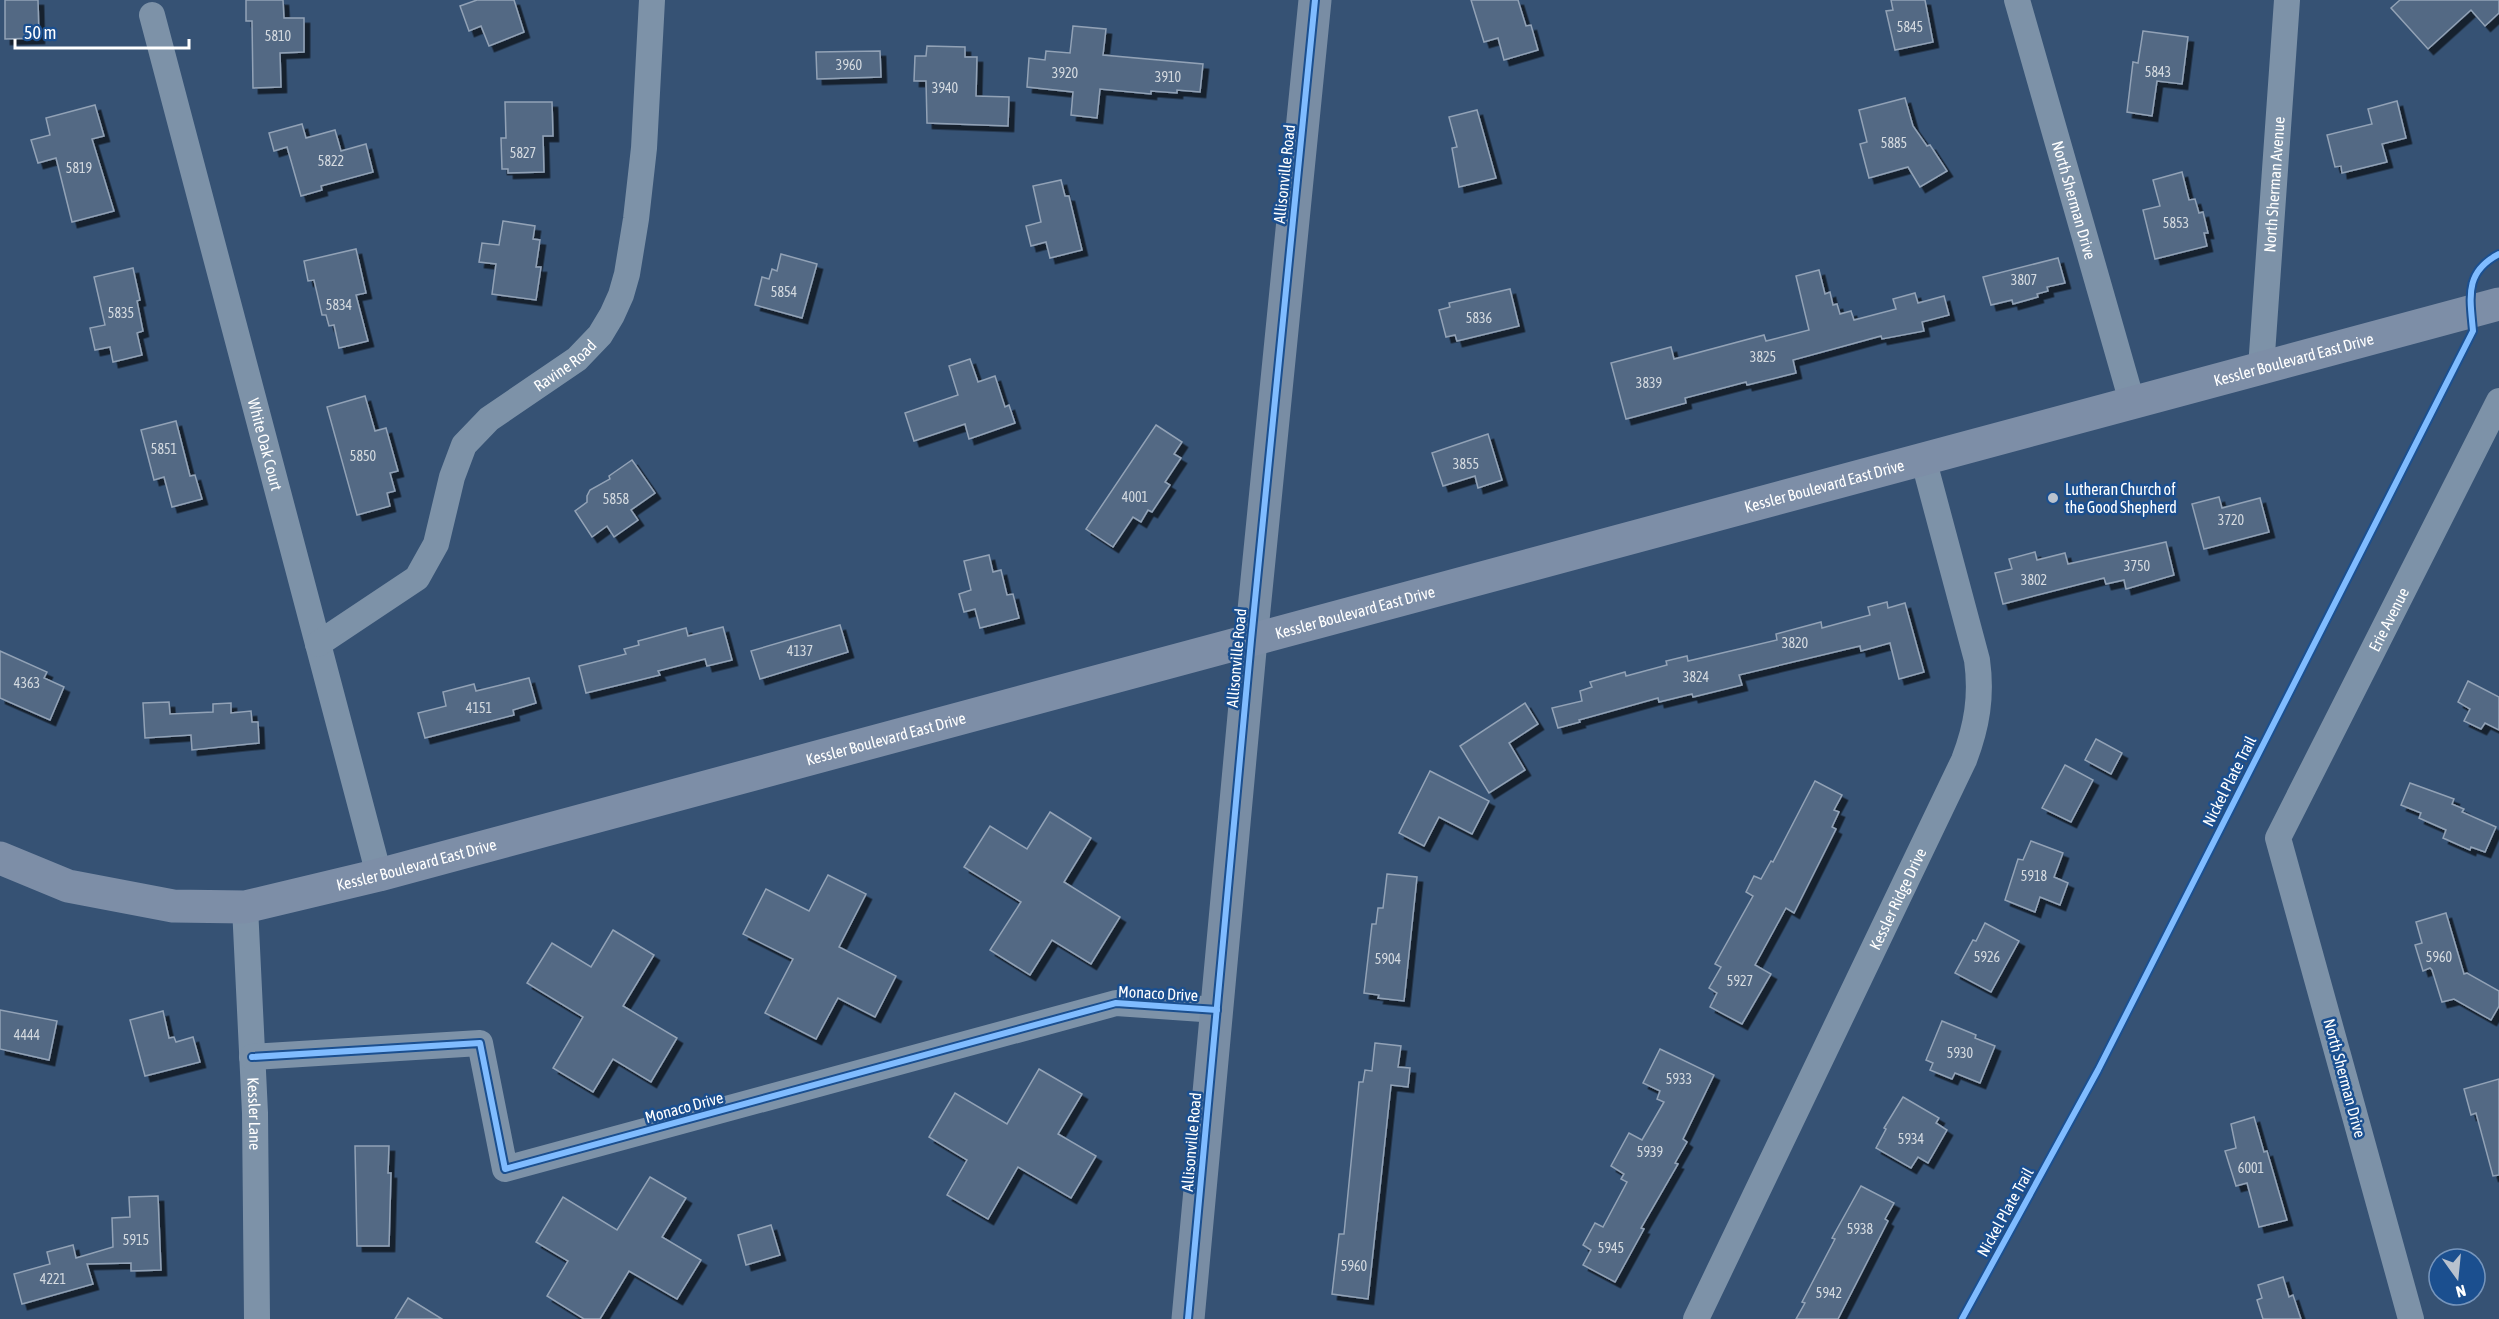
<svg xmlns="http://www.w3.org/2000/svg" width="2499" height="1319" font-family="'Asap Condensed',sans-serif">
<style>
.building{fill:#526984;stroke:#92a2b6;stroke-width:1.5;filter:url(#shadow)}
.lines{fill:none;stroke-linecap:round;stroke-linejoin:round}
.street{stroke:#7d92a8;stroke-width:26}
.secondary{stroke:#798da4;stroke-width:33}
.primary{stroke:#7d8ea7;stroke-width:33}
.cycleway-casing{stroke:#1b4f8f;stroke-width:10}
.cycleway{stroke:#80bcff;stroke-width:6}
.poi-dot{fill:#b9c2ce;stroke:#1b4f8f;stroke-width:2}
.labels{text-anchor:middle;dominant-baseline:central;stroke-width:5;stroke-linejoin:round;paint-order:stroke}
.number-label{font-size:14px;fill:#d4dae0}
.street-label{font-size:16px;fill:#fff;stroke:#1b4f8f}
.poi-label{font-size:16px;fill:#fff;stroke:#1b4f8f;text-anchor:start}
</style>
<defs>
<filter id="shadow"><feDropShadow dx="5.5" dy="5.5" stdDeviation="0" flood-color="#0009"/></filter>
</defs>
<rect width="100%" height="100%" fill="#365274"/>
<g class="building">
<polygon points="5,0 38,0 39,38 5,39"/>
<polygon points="246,0 283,0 284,18 304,18 304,52 280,53 281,87 253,88 252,21 246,21"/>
<polygon points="477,0 514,0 524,32 489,46 481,26 469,31 460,6"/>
<polygon points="1471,0 1518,0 1526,26 1531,25 1538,50 1504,60 1498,38 1484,42"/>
<polygon points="1891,0 1925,0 1933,42 1895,50 1886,11 1893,10"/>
<polygon points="2400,0 2499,0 2499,13 2485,26 2471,10 2428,49 2391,8"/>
<polygon points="1073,26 1106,29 1103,55 1203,64 1200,92 1177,90 1177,93 1151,91 1151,94 1100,89 1097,118 1071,115 1073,92 1027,87 1029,58 1045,60 1046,51 1070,53"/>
<polygon points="2143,31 2188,37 2182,84 2157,81 2152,116 2127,112 2133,62 2138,63"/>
<polygon points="927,46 965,47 965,57 977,57 976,96 1009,97 1008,126 927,123 926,81 914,81 915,56 926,56"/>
<polygon points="880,51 881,77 817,79 816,52"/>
<polygon points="1905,98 1913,126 1927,146 1930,145 1947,171 1920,187 1908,167 1869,178 1860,144 1867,142 1859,110"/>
<polygon points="2397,101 2406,138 2382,144 2387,162 2342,173 2341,166 2335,167 2327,135 2372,124 2368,109"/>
<polygon points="505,102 552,102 553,136 543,136 544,172 508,173 508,169 502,169 501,138 506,138"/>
<polygon points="95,105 104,136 92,139 114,211 72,222 56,158 38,163 31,140 50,135 46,118"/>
<polygon points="1477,110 1496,178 1459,187 1452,148 1457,147 1449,117"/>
<polygon points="302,124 306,138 335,130 341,151 366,144 373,172 321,186 322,190 301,196 287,147 274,151 269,133"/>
<polygon points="2182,172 2189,200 2195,199 2199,213 2203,212 2208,233 2204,233 2207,246 2155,259 2143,210 2160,206 2153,180"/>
<polygon points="1061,180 1065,196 1069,196 1082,250 1050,258 1046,242 1031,246 1026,226 1041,222 1033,186"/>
<polygon points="503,221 535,226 533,239 540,240 536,267 541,267 536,300 492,294 496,264 479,262 482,243 499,245"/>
<polygon points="356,249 366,293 356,295 368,341 339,348 334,325 329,326 326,315 322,315 314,280 308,281 304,261"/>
<polygon points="781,254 817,264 802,318 755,305 762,277 769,279 772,269 777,271"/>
<polygon points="2058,258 2065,283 2047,287 2048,291 2037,294 2038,297 2013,304 2012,300 1991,305 1983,277"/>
<polygon points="133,268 140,300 137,301 143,331 137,333 142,355 113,362 110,347 95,350 90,328 105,325 94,277"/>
<polygon points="1819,270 1825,294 1830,292 1833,305 1837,304 1840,314 1851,311 1854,320 1896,309 1893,299 1915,293 1918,303 1944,296 1949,315 1922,322 1924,331 1882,339 1881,336 1793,360 1796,373 1747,385 1746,382 1685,398 1686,403 1626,419 1611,363 1671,347 1674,359 1764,335 1766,341 1809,330 1796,276"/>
<polygon points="1510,289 1519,326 1457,341 1455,335 1446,337 1439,310 1450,307 1449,303"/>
<polygon points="970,359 978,382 995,376 1005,407 1009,405 1015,423 969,439 965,424 914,441 905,413 958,395 949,366"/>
<polygon points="365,396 375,431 386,428 398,471 390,473 395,491 387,493 390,506 357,515 327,407"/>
<polygon points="176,421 190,476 195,475 202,499 172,507 164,477 154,480 141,430"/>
<polygon points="1156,425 1182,442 1174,454 1181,458 1165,482 1170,485 1152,512 1148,510 1141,522 1133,517 1113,547 1086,529"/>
<polygon points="1488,434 1502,480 1478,488 1475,476 1443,486 1432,453"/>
<polygon points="632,460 655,493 631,510 638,520 614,537 607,526 592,537 575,511 587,502 587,496 590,490 610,479 609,476"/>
<polygon points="2219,497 2222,508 2260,498 2269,532 2204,549 2192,504"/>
<polygon points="2166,542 2174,575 2126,589 2124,580 2106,584 2104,578 2003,604 1995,573 2012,569 2009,559 2035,552 2037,560 2065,553 2068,564"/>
<polygon points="989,555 993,572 1001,570 1007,595 1013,594 1019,618 980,628 975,609 964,612 959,594 971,590 964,561"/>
<polygon points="1887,602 1888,608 1905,603 1924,672 1899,679 1890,643 1861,651 1860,646 1739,675 1742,685 1693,697 1692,694 1659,702 1658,698 1579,720 1580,722 1558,728 1552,708 1582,701 1580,691 1592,687 1590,682 1625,672 1626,676 1667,665 1666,661 1687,656 1688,661 1777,640 1776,634 1821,622 1822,628 1870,615 1868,607"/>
<polygon points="840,625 848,652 760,679 751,651"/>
<polygon points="723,627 732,660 707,666 705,659 658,671 660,675 586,693 579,666 626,654 624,649 639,645 638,641 686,628 688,636"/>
<polygon points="0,651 47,672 44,678 64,687 50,720 0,698"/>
<polygon points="529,678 536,703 513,710 514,715 425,738 418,713 446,706 443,692 474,684 476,691"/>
<polygon points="2468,681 2499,697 2499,730 2485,723 2481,729 2464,721 2470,709 2458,702"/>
<polygon points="169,702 170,714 213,712 213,704 231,703 231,713 251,711 252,722 258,722 259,743 192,750 191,735 145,738 143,703"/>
<polygon points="1525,703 1538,724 1509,743 1525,770 1489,793 1460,746"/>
<polygon points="2096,739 2122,753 2111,774 2085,760"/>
<polygon points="2065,765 2093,780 2071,822 2042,808"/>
<polygon points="1430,771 1489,801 1472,834 1439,817 1424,846 1399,833"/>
<polygon points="1815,781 1842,795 1834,810 1839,812 1832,827 1836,829 1794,913 1786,908 1755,965 1771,974 1742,1024 1710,1007 1717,993 1709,988 1721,967 1715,964 1753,896 1746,892 1754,876 1761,879 1771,861 1773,862"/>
<polygon points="2410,783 2454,799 2452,804 2464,809 2462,812 2496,827 2485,852 2471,847 2470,850 2443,838 2446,830 2419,818 2421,813 2401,805"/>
<polygon points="1050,812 1091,838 1064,882 1120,917 1091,964 1052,940 1030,975 990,950 1021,902 964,867 990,826 1027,849"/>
<polygon points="2031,841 2063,853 2054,877 2068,883 2060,905 2040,897 2035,912 2005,900 2018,859 2023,860"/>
<polygon points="1387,874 1417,877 1404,1001 1378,998 1379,995 1364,993 1372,924 1376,924 1378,908 1383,908"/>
<polygon points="828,875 866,894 839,947 896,976 875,1017 838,998 816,1039 765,1013 793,959 743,934 766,889 809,911"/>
<polygon points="2446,913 2464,974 2467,973 2499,991 2499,1006 2491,1020 2454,999 2442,1002 2432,970 2430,968 2423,971 2415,945 2422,943 2416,922"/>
<polygon points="1985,923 2019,941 1991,992 1955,973 1973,940 1976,941"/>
<polygon points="613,930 654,955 623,1006 677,1038 651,1082 613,1059 593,1092 553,1068 583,1017 527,983 552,943 591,967"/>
<polygon points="0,1010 57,1021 49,1060 0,1049"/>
<polygon points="163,1011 169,1038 174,1037 176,1042 193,1037 200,1062 145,1076 130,1020"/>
<polygon points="1942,1021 1976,1035 1975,1038 1995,1046 1980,1083 1955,1073 1952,1079 1930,1070 1933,1063 1926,1060"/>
<polygon points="1375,1043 1401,1046 1398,1067 1410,1068 1408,1087 1391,1085 1368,1299 1332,1294 1339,1234 1344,1234 1359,1082 1363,1082 1365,1070 1372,1071"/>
<polygon points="1660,1049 1714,1075 1683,1139 1687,1142 1675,1163 1678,1164 1641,1228 1644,1229 1615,1282 1583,1265 1591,1250 1583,1245 1595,1223 1603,1227 1627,1182 1621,1179 1624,1174 1611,1166 1629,1133 1642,1140 1664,1102 1657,1099 1660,1091 1643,1083"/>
<polygon points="1039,1069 1082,1094 1058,1134 1096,1156 1071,1198 1018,1167 988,1219 947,1195 967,1160 929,1137 955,1093 1007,1124"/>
<polygon points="2499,1079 2499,1175 2493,1176 2476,1113 2471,1115 2464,1089"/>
<polygon points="1903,1097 1939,1118 1936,1123 1947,1130 1928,1163 1918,1157 1911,1168 1876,1148 1886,1129 1884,1128"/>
<polygon points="2254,1117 2264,1152 2267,1151 2287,1220 2259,1227 2247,1183 2236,1186 2225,1151 2236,1148 2231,1124"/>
<polygon points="355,1146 389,1146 388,1173 391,1173 389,1246 357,1246"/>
<polygon points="650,1177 686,1198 662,1237 701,1260 677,1299 629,1271 600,1319 584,1319 547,1296 568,1261 536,1242 563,1197 617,1230"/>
<polygon points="1861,1186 1894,1203 1885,1219 1888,1221 1838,1319 1796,1319 1805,1303 1802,1302 1835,1239 1832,1238"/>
<polygon points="158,1196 161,1270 131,1271 131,1263 87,1264 93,1284 22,1304 14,1274 50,1264 47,1252 73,1245 76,1258 113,1247 112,1218 130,1217 129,1197"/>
<polygon points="771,1225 780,1255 746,1265 738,1235"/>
<polygon points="2283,1277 2289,1297 2293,1295 2301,1319 2263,1319 2257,1300 2262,1298 2258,1285"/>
<polygon points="408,1298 442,1319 395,1319"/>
</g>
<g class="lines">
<g class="street">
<path id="s1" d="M2017,0l115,402"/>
<path id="s2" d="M152,15l227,860"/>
<path id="s3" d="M2261,368l26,-368"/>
<path id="s4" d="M318,644l99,-66 19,-34 16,-67 12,-32 25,-26 88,-60 23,-24 12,-20 9,-20 6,-21 9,-55 8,-71 8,-148"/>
<path id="s5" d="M245,907l10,206 2,206"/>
<polyline points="252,1057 480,1043 505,1169 1116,1003 1217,1010"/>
<path id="s6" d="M1696,1319l268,-559c13,-34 18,-64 13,-100l-54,-202"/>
<path id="s7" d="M2411,1319l-133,-481 221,-437"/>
</g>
<polyline class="secondary" points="1188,1319 1251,640 1315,0"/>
<path class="primary" id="s8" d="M0,858l68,28 105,20 72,1 134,-32 2120,-571"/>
<defs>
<g id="cycleway">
<polyline points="252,1057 480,1043 505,1169 1116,1003 1217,1010"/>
<polyline points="1188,1319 1251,640 1315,0"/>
<path d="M1962,1319l136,-249 375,-739c-3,-34 -9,-59 26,-77"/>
</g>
</defs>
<use href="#cycleway" class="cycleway-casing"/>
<use href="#cycleway" class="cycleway"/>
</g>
<circle class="poi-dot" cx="2053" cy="498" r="6"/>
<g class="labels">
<g class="number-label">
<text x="1910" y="27">5845</text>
<text x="278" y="36">5810</text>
<text x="849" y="65">3960</text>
<text x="2158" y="72">5843</text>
<text x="1065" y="73">3920</text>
<text x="1168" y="77">3910</text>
<text x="945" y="88">3940</text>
<text x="1894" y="143">5885</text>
<text x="523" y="153">5827</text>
<text x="331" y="161">5822</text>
<text x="79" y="168">5819</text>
<text x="2176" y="223">5853</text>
<text x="2024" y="280">3807</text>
<text x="784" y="292">5854</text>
<text x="339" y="305">5834</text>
<text x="121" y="313">5835</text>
<text x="1479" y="318">5836</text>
<text x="1763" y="357">3825</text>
<text x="1649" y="383">3839</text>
<text x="164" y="449">5851</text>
<text x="363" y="456">5850</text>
<text x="1466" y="464">3855</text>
<text x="1135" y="497">4001</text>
<text x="616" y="499">5858</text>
<text x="2231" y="520">3720</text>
<text x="2137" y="566">3750</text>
<text x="2034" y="580">3802</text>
<text x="1795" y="643">3820</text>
<text x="800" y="651">4137</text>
<text x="1696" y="677">3824</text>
<text x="27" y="683">4363</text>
<text x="479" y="708">4151</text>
<text x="2034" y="876">5918</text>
<text x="1987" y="957">5926</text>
<text x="2439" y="957">5960</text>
<text x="1388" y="959">5904</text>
<text x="1740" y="981">5927</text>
<text x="27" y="1035">4444</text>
<text x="1960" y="1053">5930</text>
<text x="1679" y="1079">5933</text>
<text x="1911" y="1139">5934</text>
<text x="1650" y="1152">5939</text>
<text x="2251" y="1168">6001</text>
<text x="1860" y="1229">5938</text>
<text x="136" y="1240">5915</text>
<text x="1611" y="1248">5945</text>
<text x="1354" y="1266">5960</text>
<text x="53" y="1279">4221</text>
<text x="1829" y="1293">5942</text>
</g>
<g class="street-label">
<text transform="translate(1284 174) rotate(-84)">Allisonville Road</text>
<text stroke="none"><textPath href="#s3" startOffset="184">North Sherman Avenue</textPath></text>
<text stroke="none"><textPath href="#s1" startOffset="208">North Sherman Drive</textPath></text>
<text stroke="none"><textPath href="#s8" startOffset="2373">Kessler Boulevard East Drive</textPath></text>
<text stroke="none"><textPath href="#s4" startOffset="390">Ravine Road</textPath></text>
<text stroke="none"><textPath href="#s2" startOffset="444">White Oak Court</textPath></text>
<text stroke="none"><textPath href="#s8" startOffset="1887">Kessler Boulevard East Drive</textPath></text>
<text stroke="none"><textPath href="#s8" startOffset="1401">Kessler Boulevard East Drive</textPath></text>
<text stroke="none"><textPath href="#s7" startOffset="744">Erie Avenue</textPath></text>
<text transform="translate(1236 658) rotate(-85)">Allisonville Road</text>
<text stroke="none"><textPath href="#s8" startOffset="915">Kessler Boulevard East Drive</textPath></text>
<text transform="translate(2229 781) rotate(-63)">Nickel Plate Trail</text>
<text stroke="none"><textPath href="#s8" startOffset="429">Kessler Boulevard East Drive</textPath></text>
<text stroke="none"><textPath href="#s6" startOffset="466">Kessler Ridge Drive</textPath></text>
<text transform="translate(1158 993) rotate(3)">Monaco Drive</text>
<text transform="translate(2345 1078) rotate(75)">North Sherman Drive</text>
<text transform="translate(684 1107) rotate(-15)">Monaco Drive</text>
<text stroke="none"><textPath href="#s5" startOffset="207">Kessler Lane</textPath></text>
<text transform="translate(1191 1142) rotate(-85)">Allisonville Road</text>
<text transform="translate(2005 1212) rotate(-61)">Nickel Plate Trail</text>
</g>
<g class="poi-label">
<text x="2065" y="489">Lutheran Church of<tspan x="2065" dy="18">the Good Shepherd</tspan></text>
</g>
</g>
<g transform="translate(2457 1277) rotate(165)"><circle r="28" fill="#1b4f8f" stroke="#7695bc" stroke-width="1.5"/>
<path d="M0-4.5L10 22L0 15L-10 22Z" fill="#b9c2ce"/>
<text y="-9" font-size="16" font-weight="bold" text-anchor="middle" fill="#ffffff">N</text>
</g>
<path d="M15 39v9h174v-9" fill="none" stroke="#ffffff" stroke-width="3"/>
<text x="24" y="39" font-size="18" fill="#ffffff" stroke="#1b4f8f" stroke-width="4.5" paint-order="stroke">50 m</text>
</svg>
